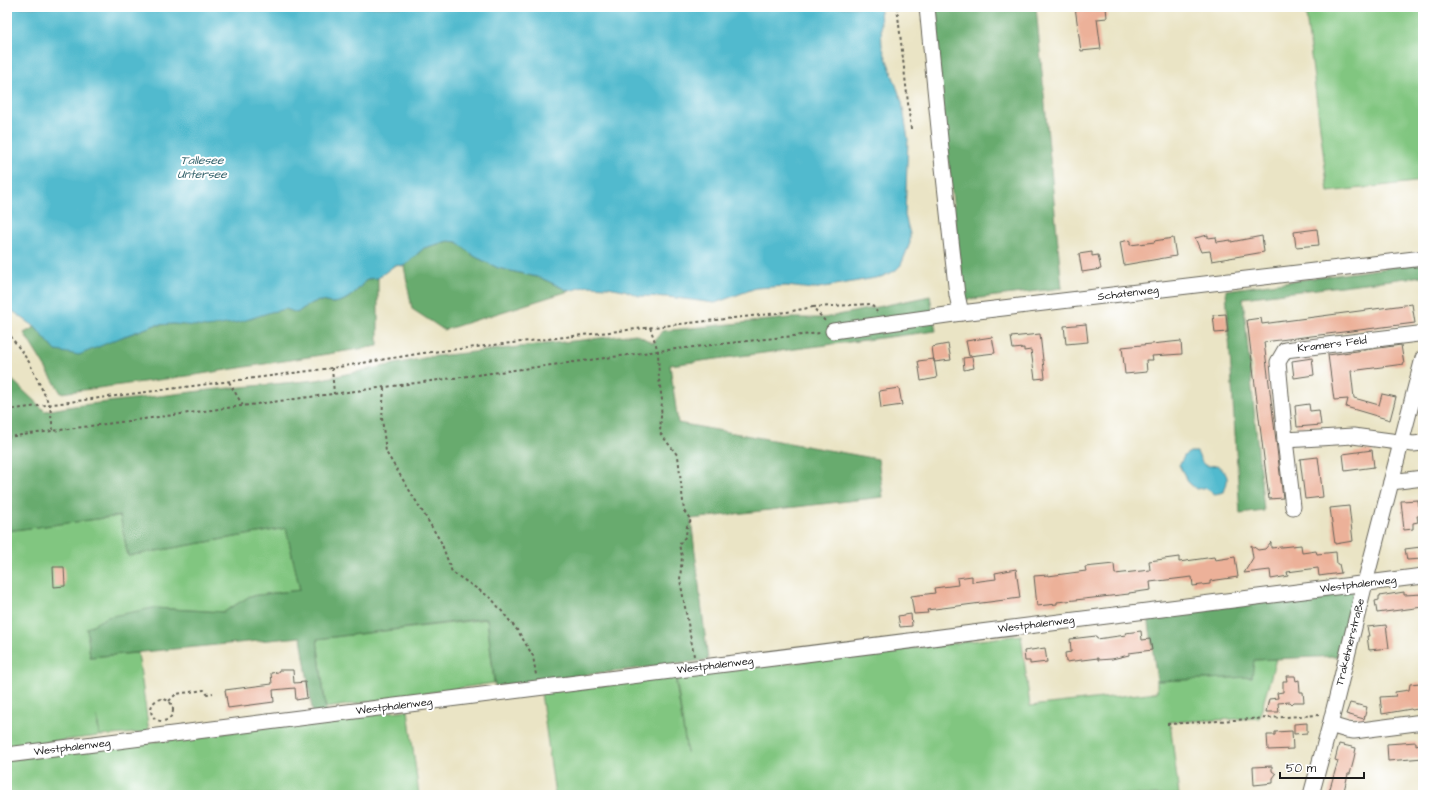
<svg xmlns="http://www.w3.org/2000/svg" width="1430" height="802" font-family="'Architects Daughter',sans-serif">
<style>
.green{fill:#81c680;stroke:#4e714e}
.forest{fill:#68ab6e;stroke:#426445}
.water{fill:#51bace;stroke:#366b75}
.building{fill:#ecb199}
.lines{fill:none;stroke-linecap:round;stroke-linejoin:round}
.minor-casing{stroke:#646257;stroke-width:17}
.path{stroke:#646257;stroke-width:2;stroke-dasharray:3 3;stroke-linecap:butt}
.minor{stroke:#fff;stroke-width:15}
.labels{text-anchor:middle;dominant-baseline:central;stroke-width:4;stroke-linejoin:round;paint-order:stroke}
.street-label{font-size:11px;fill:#1c1c1c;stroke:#fff}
.water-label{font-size:12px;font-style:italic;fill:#34636c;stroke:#fff}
</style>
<rect width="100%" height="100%" fill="#fff"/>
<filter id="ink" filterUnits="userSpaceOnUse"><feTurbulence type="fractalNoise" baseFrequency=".025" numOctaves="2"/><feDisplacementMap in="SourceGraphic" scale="8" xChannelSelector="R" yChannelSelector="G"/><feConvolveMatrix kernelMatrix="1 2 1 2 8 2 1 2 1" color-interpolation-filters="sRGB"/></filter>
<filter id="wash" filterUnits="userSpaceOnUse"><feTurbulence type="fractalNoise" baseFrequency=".012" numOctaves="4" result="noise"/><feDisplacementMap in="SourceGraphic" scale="16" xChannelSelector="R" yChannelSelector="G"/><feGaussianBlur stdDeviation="0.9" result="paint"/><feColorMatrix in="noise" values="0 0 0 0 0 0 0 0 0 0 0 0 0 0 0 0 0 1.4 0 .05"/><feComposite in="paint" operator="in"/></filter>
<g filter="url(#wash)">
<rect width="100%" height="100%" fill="#eae4c5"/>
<g class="green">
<polygon points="1305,7 1423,7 1423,181 1328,192"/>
<polygon points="120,516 128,556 286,528 300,590 250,596 224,612 154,608 87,628 90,657 138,653 149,732 100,736 97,717 99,736 7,747 7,531"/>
<polygon points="487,619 494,683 326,708 317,639"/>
<polygon points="1021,635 1030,706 1157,692 1157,681 1252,677 1253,660 1276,659 1259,718 1170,722 1179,795 555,795 541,693 675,677 687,753 676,677"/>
<polygon points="408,710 419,795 7,795 7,760"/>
</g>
<g class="forest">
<polygon points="931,7 1036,7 1062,288 964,300"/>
<polygon points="448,241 457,242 474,256 498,268 541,278 569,291 444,330 412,309 404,266 424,248"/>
<polygon points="1423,263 1423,276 1243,298 1264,511 1240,514 1226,290"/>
<path d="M378,278v68l-183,29 -134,18 -37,-60 11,-6 21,24 66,-14 33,-12 19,-1 112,-15 11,4c8,-6 15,-12 25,-12 3,0 6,2 9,2 17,0 27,-13 36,-24z"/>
<polygon points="930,296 936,331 670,365 678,423 878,459 883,497 691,519 708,660 495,686 487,618 317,639 326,713 313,715 301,637 90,657 87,628 107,617 153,608 224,612 250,596 300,590 286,528 128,556 120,516 7,531 7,375 45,411 74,406 209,390 317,380 429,357 636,334 653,343 662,331 789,318 824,318"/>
<polygon points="1354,591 1337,656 1254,660 1252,677 1157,681 1148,616"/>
</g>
<g class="water">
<path d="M7,7h873l2,39 20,56 6,37 -3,76 5,19v9l-9,22 -6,6 -14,6 -68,12 -27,-3 -30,2 -41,15 -47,-6 -29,-1 -15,-6 -16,-3 -20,-1 -19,5 -28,-13 -43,-10 -24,-12 -17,-14 -9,-1 -24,7 -20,18 -9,-1 -17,13 -11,1c-10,11 -19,24 -36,24 -3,0 -6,-2 -9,-2 -10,0 -17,6 -25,12l-11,-4 -15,3 -31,10 -33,5 -33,-3 -19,1 -33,12 -43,18 -23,-4 -21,-24 -28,-20z"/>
<path d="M1190,452h7c6,12 5,16 20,13 12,10 12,13 7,27l-9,2 -10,-6 -9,1 -8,-7 -9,-17 6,-10z"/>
</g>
<g id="blocks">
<g class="building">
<polygon points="1075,7 1106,7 1107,18 1097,19 1101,49 1081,51"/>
<polygon points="1317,229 1319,245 1296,247 1294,232"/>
<polygon points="1208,235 1208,238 1216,237 1217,242 1231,240 1231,242 1262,236 1264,252 1212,261 1210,251 1201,252 1195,238"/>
<polygon points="1173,238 1176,256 1124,265 1120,242 1130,240 1130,245 1155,242 1154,241"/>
<polygon points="1092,252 1092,256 1098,255 1101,269 1082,272 1079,254"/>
<polygon points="1412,304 1415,323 1264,342 1283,498 1269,499 1247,320 1261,318 1262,324"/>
<polygon points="1226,314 1228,332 1215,333 1213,315"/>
<polygon points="1086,324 1088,342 1066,344 1064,326"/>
<polygon points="1040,334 1045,378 1035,379 1031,350 1024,351 1024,348 1013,349 1011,337"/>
<polygon points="992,337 995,353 969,356 966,341"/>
<polygon points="1181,341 1182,354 1152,356 1153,360 1146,360 1147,372 1125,374 1122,347"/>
<polygon points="948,344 951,360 934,362 932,347"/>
<polygon points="1401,345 1404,364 1351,371 1354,398 1379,405 1382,394 1396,397 1390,420 1346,407 1348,399 1334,400 1328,355"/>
<polygon points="972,357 974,368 964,370 963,358"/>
<polygon points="1312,358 1314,375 1294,378 1292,361"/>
<polygon points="934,359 937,378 921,381 918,361"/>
<polygon points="899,388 902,405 881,408 879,391"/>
<polygon points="1309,404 1310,411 1319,410 1321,425 1297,427 1295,406"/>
<polygon points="1372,450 1374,467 1345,471 1343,454"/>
<polygon points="1318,457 1323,497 1305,499 1300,459"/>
<polygon points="1418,500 1420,516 1417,516 1418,522 1413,523 1413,529 1404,530 1401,501"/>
<polygon points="1349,506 1353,541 1335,544 1330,508"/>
<polygon points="1271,542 1271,548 1301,545 1302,553 1316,551 1317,554 1336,552 1337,564 1339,564 1341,573 1319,576 1318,568 1287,572 1288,576 1271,579 1270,570 1244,573 1253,558 1251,545 1258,550 1265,549"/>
<polygon points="1421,547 1422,559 1407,560 1405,549"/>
<polygon points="1179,557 1179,562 1214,557 1215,560 1235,557 1238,577 1210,581 1210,584 1193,586 1192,577 1150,582 1151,590 1129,593 1129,594 1057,602 1057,604 1037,606 1034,576 1048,575 1048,576 1086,571 1085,567 1114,564 1115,574 1150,570 1149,561"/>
<polygon points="53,567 64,567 65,586 54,587"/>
<polygon points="1016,569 1020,598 927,610 928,613 914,614 911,596 935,593 934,588 958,585 957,578 972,576 972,582 996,579 995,573"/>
<polygon points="1404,592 1404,595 1423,594 1423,607 1377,613 1375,601 1379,600 1379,596"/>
<polygon points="911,614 912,626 900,627 898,616"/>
<polygon points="1386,625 1389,648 1369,650 1367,636 1369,636 1367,627"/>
<polygon points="1141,631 1142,640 1150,639 1152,650 1129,653 1129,655 1112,659 1098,660 1098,658 1066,662 1065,653 1071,652 1070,639 1096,636 1097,639 1126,635 1125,633"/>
<polygon points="1045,648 1047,662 1030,664 1030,661 1025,661 1024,651"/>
<polygon points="279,670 293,670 294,683 305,682 307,698 296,700 295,688 273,690 274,702 228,708 225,690 272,684 271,673 278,672"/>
<polygon points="1286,676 1295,676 1296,681 1299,680 1300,692 1303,692 1304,702 1294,702 1292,704 1290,702 1278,703 1279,712 1266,712 1269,699 1278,698 1277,693 1283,692 1283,681 1287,681"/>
<polygon points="1420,683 1423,708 1412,710 1411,709 1382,714 1380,697 1396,696 1395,692 1409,690 1410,684"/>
<polygon points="1350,703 1367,707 1364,719 1346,714"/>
<polygon points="1307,723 1307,733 1294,734 1294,724"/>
<polygon points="1292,731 1293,749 1268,750 1267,735 1275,735 1275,732"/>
<polygon points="1416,742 1416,745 1423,743 1423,758 1388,761 1387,744"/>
<polygon points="1339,744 1356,748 1353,763 1350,774 1348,774 1343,795 1328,795 1338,761 1335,760"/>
<polygon points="1272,766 1272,771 1276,774 1273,778 1273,783 1254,785 1253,767"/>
</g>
</g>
</g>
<g filter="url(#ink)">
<use href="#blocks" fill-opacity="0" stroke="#646257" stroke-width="1"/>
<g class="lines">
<defs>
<g id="minor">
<polyline points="927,7 941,149 957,295 961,313"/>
<polyline points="833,331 961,313 1423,258"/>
<polyline points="1423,335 1418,334 1285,350 1278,362 1285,440 1353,436 1413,444 1423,443"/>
<polyline points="1285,440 1293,507"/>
<polyline points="1391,482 1423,478"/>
<polyline points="1330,725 1347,730 1354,731 1423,722"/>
<polyline points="7,755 1423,576"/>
<polyline points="1311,795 1330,725 1365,583 1423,358"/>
</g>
</defs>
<use href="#minor" class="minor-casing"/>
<g class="path">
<polyline points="897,7 911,129"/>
<polyline points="813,307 871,304 877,312"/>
<polyline points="650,327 658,351 659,379 662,400 660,433 678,456 684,511 691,520 687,526 686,536 679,545 682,556 680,580 694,656"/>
<polyline points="7,331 29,362 50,406 53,431"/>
<polyline points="332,368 334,394"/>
<polyline points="229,382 243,406"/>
<polyline points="384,388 382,418 386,452 441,542 452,572 491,598 518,631 533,656 536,675"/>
<polyline points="7,410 332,368 423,353 787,312 813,307 825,321"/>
<polyline points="7,437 658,351 820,333"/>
<circle cx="162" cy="710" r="11"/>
<polyline points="169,701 176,694 204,690 207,694 213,693"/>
<polyline points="1167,724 1319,715"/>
</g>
<use href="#minor" class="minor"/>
</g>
</g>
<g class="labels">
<g class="street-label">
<text transform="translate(1128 293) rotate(-7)">Schatenweg</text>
<text transform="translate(1332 344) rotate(-7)">Kramers Feld</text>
<text transform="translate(1358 584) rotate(-7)">Westphalenweg</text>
<text transform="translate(1036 624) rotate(-7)">Westphalenweg</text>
<text transform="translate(1350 642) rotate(-76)">Trakehnerstraße</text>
<text transform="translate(715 665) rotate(-7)">Westphalenweg</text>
<text transform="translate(394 706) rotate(-7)">Westphalenweg</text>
<text transform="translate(72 747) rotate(-7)">Westphalenweg</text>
</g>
<g class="water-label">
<text x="202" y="160">Tallesee<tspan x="202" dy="14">Untersee</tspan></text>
</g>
</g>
<rect width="1430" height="802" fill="none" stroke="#fff" stroke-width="24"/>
<path d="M1280 772v6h84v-6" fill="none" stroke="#1c1c1c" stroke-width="2"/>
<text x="1286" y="772" font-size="12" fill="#1c1c1c" stroke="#ffffff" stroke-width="3" paint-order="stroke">50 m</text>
</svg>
